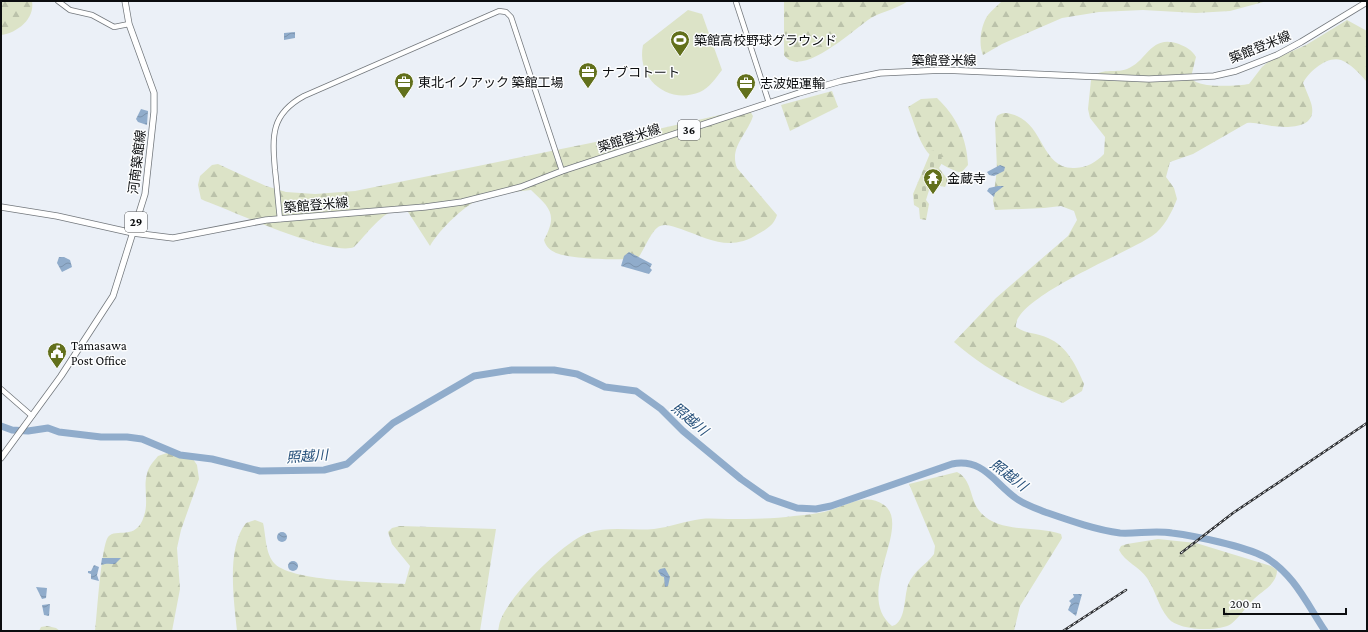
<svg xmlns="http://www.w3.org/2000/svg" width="1368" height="632" font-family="'Crimson Pro','Noto Sans JP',serif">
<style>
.forest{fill:url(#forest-firs)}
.cemetery{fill:url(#cemetery-stones)}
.pitch{fill:#dce3c7}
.water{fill:url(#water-waves)}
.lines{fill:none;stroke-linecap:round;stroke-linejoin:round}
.river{stroke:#90accb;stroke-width:7}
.tertiary-casing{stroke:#73787d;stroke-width:6}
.primary-casing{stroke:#73787d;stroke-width:7}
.tertiary{stroke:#fff;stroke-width:4.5}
.primary{stroke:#fff;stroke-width:5.5}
.rail-casing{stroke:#303235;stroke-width:2.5}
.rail{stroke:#fcfdfe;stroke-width:1;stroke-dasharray:3;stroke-linecap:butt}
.labels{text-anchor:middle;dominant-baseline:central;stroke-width:3;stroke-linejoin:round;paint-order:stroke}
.shield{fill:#fcfdfe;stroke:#535557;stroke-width:1}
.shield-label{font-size:12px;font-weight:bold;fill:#0b0d0f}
.poi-label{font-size:13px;fill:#0b0d0f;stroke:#fcfdfe;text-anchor:start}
.street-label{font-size:13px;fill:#0b0d0f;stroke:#fcfdfe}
.water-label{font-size:14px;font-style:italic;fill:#27517b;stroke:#fcfdfe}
</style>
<defs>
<pattern id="forest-firs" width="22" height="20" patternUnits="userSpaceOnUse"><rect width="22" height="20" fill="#dce3c7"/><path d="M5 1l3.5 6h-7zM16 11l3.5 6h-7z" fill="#bbc2aa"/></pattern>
<pattern id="cemetery-stones" width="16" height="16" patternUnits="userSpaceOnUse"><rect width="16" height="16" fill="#dce3c7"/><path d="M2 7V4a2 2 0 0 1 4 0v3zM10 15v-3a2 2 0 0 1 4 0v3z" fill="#bbc2aa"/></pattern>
<pattern id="water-waves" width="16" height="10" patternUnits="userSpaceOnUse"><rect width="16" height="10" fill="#90accb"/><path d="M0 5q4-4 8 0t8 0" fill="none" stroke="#7b93ad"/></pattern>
</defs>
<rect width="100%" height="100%" fill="#ebf0f7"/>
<g class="forest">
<path d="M1,1h31c3,18 -15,32 -31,34z"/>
<path d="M784,1h124c-11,8 -25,10 -37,17 -16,10 -70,62 -87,37z"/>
<path d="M1002,1h265l-37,10 -34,2 -53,-3 -44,2 -37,6 -60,26 -19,11c-5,-12 -2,-30 5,-40 4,-5 10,-10 14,-14z"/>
<path d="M1347,20l20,11v51c-7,-8 -16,-18 -26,-22 -15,-4 -32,12 -38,23 3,7 6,14 8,20 8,26 -23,25 -39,23 -9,-1 -16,-4 -25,-3l-54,31 -23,8 -4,15 8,11 3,11c-5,13 -13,29 -25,37 -23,16 -139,62 -136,91 12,8 20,5 32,11 19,8 29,29 36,46l-2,7 -19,12c-39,-13 -77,-33 -109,-61l42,-44 72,-62 9,-16 -3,-9 -13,-5 -17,2 -49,2 -2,-9 4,-32 -2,-47 2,-6c4,-3 9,-4 14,-2 34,8 29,56 64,54 13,-1 20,-5 29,-14l1,-17 -15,-19 -2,-9 3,-29c9,-14 24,-6 36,-11 21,-8 23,-35 52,-25 7,3 13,6 17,13l-5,20c4,12 46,9 58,7l13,-17 6,-5 38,-17z"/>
<polygon points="832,91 838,107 790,131 781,105"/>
<path d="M937,98c19,18 30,40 31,67l-7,8c-40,-15 -39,-29 -53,-66l13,-8z"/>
<path d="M750,111l3,5c-6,19 -24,31 -16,52l40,47c-3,10 -10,14 -19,19 -28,18 -49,5 -77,-5 -7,-2 -14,-6 -21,-3 -9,4 -15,23 -22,32l-7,1c-16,1 -60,0 -75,-6 -6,-3 -10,-6 -12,-13 14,-26 6,-32 -13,-50 -15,2 -32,3 -46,7 -18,5 -46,33 -55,49l-22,-34c-19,-12 -41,23 -54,35 -22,10 -121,-36 -149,-46l-4,-2 -3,-14 2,-9 12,-11 6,-1 48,22 20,6 29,2 40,-3 290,-59 88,-20z"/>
<path d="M167,453l26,6 4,6 2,14 -18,51 -4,18 3,41 -8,42h-77c2,-16 6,-84 13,-94 8,-10 28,5 36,-21 5,-14 -1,-29 3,-42 1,-7 7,-13 11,-18z"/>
<path d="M957,472c16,8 12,28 24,41 20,21 55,12 80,21l1,4 -42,68 -6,25h-516c1,-4 1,-8 3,-12 10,-25 62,-77 87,-86 20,-7 44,-2 66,-4 16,-2 31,-8 47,-10 9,-1 18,0 27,0 22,0 45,0 66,-3 10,-1 21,-2 30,-4 20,-5 41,-21 60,-7 29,21 -31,90 8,121l3,-1c11,-7 9,-28 13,-40 6,-15 18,-20 26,-31l1,-8 -26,-62z"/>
<path d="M255,520l8,3c3,12 2,31 12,41 19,18 102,18 130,20l5,-18 -18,-22 -4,-12 4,-4 8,-2 96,3 -16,102h-243c-3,-30 -11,-83 9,-108z"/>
<path d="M1158,539l38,4 75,23 6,4c0,15 -16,21 -25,31 -7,7 -13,17 -21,23 -12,8 -53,7 -63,-6 -10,-12 -12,-27 -21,-40 -7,-11 -22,-16 -28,-28l2,-4 6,-2z"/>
<polygon points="47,626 56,628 60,631 39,631 41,627"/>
</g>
<polygon class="cemetery" points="941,150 942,163 939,168 948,180 945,187 931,184 926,200 929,204 926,220 920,219 919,208 914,205 913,194 931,151"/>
<path class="pitch" d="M688,10l14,4 20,56c-6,8 -13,18 -22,22 -32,13 -64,-13 -57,-47z"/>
<g class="water">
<polygon points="295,32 295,38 284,40 284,33"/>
<polygon points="141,109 148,111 147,125 138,122 136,119"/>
<polygon points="1000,165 1005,167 1004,171 994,176 989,175 987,172"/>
<polygon points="998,186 1004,186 995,193 994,197 987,191 989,188"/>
<polygon points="629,252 652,264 650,268 652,270 649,274 621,266 624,256"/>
<polygon points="59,257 64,257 70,260 72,267 62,272 57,263"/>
<circle cx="282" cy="537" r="5"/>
<path d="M102,558h19l-6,6c-5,0 -8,-1 -14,1z"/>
<circle cx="293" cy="566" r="5"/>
<polygon points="94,565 99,567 97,575 99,581 91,579 91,574 88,573 88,571 91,571"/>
<polygon points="665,568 670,577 668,586 665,587 664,577 661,576 658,571 660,569"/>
<polygon points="36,587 47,588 46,598 42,599"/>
<polygon points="1073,594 1082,594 1076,616 1068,610 1071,603 1069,601 1074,597"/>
<polygon points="50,604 49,616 44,615 42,605"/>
</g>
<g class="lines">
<path class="river" d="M1,426l11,4 16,1 20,-3 11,4 42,5h26l15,2 38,16 32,4 48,12 64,-1 23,-6 46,-41 81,-47 38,-6h42l23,4 28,13 31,4 25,18 22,22 58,48 27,19 29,10 19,1 15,-3 121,-42c32,-6 42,19 65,35 9,6 18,9 28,13 23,8 51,18 75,21 17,1 34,-3 52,0 23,3 72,13 93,24 29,17 42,47 60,74"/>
<defs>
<g id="tertiary">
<polyline points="58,1 70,10 92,15 114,27 129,24"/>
<polyline points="736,2 769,103"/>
<path d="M280,219c-2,-16 -3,-33 -5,-49 -3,-35 -4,-56 29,-74l195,-85 7,1 5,5 51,154"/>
<polyline points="1,389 32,416"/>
</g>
<g id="primary">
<polyline points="1,207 57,216 133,233 173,238 266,220 425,207 462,202 521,187 562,171 799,93 841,81 880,73 943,70 1149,79 1214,76 1236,71 1277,55 1301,42 1367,2"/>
<polyline points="1,458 61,376 113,296 145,194 154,112 154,93 129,24 125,1"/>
</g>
</defs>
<use href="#tertiary" class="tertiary-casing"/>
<use href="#primary" class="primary-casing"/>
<use href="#tertiary" class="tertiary"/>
<use href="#primary" class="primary"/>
<defs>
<g id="rail">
<polyline points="1181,553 1233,513 1367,423"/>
<polyline points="1063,631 1126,590"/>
</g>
</defs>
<use href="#rail" class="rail-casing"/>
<use href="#rail" class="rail"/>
</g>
<defs>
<symbol id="stadium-pin" viewBox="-11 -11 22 30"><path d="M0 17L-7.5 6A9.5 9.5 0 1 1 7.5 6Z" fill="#62701c" stroke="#fcfdfe"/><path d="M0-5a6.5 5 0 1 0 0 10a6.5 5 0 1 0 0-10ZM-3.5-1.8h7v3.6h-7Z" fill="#fff"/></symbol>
<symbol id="office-pin" viewBox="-11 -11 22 30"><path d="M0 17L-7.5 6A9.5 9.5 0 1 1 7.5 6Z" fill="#62701c" stroke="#fcfdfe"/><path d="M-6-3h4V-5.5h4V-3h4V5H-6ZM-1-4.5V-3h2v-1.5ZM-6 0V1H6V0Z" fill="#fff"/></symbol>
<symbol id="temple-pin" viewBox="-11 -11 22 30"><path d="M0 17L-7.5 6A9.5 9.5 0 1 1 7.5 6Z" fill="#62701c" stroke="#fcfdfe"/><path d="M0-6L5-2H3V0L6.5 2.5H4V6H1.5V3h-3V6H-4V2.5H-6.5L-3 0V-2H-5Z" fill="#fff"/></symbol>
<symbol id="civic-pin" viewBox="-11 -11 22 30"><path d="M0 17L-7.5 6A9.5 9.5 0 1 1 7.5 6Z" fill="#62701c" stroke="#fcfdfe"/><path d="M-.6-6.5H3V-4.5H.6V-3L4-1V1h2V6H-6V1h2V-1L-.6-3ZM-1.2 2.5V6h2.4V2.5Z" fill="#fff"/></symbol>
</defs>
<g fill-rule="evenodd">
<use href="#stadium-pin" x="669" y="29" width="22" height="30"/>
<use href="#office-pin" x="577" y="61" width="22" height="30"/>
<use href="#office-pin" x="393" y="71" width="22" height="30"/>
<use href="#office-pin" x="735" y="72" width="22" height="30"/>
<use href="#temple-pin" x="922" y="167" width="22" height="30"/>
<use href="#civic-pin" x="46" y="341" width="22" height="30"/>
</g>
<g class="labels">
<g class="shield">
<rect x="678" y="120" width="22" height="20" rx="3"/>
<rect x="125" y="212" width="22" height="20" rx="3"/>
</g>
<g class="shield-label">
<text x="689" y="130">36</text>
<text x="136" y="222">29</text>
</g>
<g class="poi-label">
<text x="694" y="40">築館高校野球グラウンド</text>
<text x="602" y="72">ナブコトート</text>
<text x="418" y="82">東北イノアック 築館工場</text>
<text x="760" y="83">志波姫運輸</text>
<text x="947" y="178">金蔵寺</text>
<text x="71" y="345">Tamasawa<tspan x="71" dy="15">Post Office</tspan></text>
</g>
<g class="street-label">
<text transform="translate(1260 47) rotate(-22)">築館登米線</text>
<text x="944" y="60">築館登米線</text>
<text transform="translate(629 138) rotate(-18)">築館登米線</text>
<text transform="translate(137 162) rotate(-83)">河南築館線</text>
<text transform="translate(316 205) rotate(-5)">築館登米線</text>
</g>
<g class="water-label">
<text transform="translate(690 419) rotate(40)">照越川</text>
<text transform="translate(307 456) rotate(-4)">照越川</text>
<text transform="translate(1009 475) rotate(37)">照越川</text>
</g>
</g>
<rect width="1368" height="632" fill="none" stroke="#0b0d0f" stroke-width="4"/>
<path d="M1224 608v6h122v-6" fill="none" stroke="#0b0d0f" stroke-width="2"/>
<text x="1230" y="608" font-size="12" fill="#0b0d0f" stroke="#fcfdfe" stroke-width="3" paint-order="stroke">200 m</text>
</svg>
